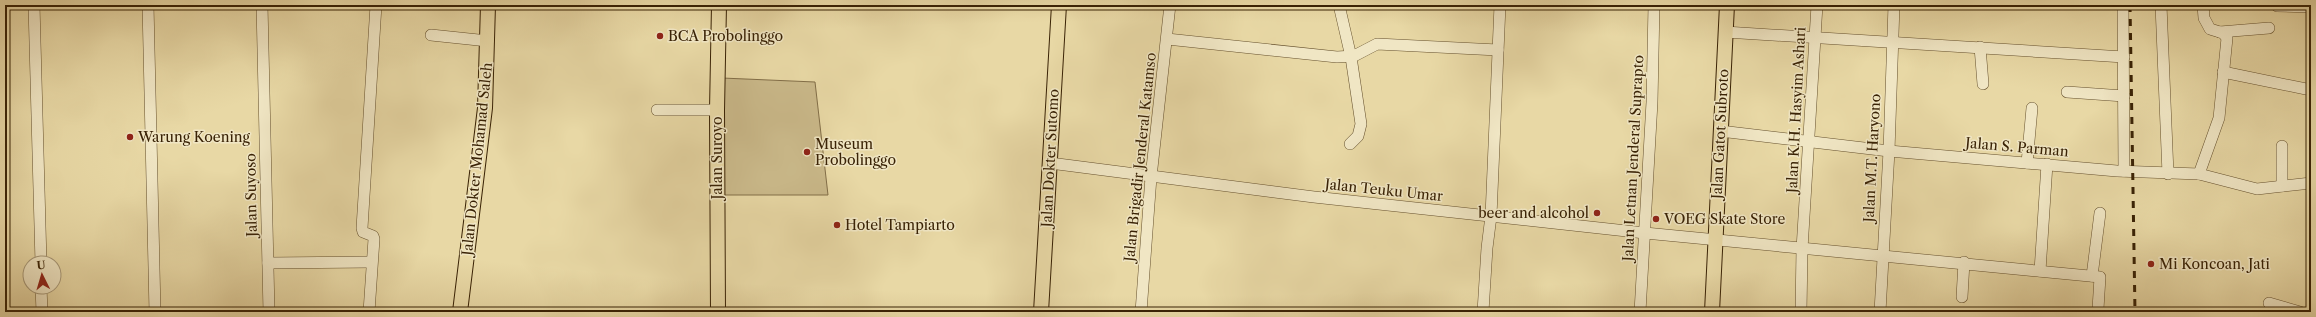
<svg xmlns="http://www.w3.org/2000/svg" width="2316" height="317" font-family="'Libre Caslon Text',serif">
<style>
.green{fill:#cab98a;stroke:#826e48}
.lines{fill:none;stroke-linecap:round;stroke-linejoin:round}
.minor-casing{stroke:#65502d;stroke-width:12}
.major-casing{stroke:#392205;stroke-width:16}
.minor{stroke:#f0e6c4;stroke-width:11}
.major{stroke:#e8d8a5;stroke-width:14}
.rail{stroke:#392205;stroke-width:3;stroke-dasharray:7 7;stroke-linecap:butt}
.poi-dot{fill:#8f2418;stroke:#f0e6c4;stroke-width:1.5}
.labels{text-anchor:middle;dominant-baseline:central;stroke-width:3;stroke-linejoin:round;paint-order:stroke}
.poi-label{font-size:14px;fill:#392205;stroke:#f0e6c4;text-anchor:start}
.street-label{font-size:14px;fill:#392205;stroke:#f0e6c4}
</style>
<rect width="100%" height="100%" fill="#e8d8a5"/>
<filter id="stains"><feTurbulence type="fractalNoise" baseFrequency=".005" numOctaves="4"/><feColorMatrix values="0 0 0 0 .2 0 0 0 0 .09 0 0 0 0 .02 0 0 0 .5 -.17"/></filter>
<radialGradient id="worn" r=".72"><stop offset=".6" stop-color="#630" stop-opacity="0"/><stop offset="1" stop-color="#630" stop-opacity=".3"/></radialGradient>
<polygon class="green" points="722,78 815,82 828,195 722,195"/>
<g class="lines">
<defs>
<g id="minor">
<polyline points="34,5 41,263"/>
<polyline points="148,5 155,312"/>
<polyline points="262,5 269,312"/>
<polyline points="1339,5 1351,57 1361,124 1358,136 1350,144"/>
<polyline points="2123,5 2124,171"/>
<polyline points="2161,5 2168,174"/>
<polyline points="2277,6 2311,7"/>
<polyline points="1725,32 2124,57"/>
<polyline points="2220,32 2269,28"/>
<polyline points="431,35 488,41"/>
<polyline points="1167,39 1337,57 1354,56 1377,44 1498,50"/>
<polyline points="1980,47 1983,84"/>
<polyline points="2223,72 2311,90"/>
<polyline points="2067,92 2124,96"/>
<polyline points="657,110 717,110"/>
<polyline points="1720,131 1889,151 2117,171 2199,174 2257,189 2311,183"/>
<polyline points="1050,163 1314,197 1645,233 2100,277 2098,309"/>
<polyline points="2027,163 2032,108"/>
<polyline points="2199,174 2219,118 2227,38 2223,33 2210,29 2204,18 2203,5"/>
<polyline points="2282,186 2282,146"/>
<polyline points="268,263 371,262"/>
<polyline points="2040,271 2047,164"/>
<polyline points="2092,276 2100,213"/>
<polyline points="41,287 42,312"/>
<polyline points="1962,297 1964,262"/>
<polyline points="2269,303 2300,312"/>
<polyline points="369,312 374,239 373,236 363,232 362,228 376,5"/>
<polyline points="1141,312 1151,177 1170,5"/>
<polyline points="1483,312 1487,248 1491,216 1500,5"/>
<polyline points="1640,312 1652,102 1654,5"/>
<polyline points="1801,312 1802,249 1817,5"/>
<polyline points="1880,312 1889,151 1894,5"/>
</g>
<g id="major">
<polyline points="460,312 485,108 488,5"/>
<polyline points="718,312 717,110 719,5"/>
<polyline points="1041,312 1059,5"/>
<polyline points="1712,312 1727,5"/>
</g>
</defs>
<use href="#minor" class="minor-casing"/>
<use href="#major" class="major-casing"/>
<use href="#minor" class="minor"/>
<use href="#major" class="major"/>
<polyline class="rail" points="2130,5 2135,312"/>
</g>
<g class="poi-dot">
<circle cx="660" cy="36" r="4"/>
<circle cx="130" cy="137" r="4"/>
<circle cx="807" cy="152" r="4"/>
<circle cx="1597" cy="213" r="4"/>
<circle cx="1656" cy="219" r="4"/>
<circle cx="837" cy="225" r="4"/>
<circle cx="2151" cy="264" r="4"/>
</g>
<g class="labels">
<g class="poi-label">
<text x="668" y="36">BCA Probolinggo</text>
<text x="138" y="137">Warung Koening</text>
<text x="815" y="144">Museum<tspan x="815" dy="16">Probolinggo</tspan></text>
<text x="1589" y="213" text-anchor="end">beer and alcohol</text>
<text x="1664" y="219">VOEG Skate Store</text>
<text x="845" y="225">Hotel Tampiarto</text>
<text x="2159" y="264">Mi Koncoan, Jati</text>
</g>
<g class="street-label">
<text transform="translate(1796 110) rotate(-87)">Jalan K.H. Hasyim Ashari</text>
<text transform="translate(1720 134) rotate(-87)">Jalan Gatot Subroto</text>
<text transform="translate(2017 147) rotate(5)">Jalan S. Parman</text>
<text transform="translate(1140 157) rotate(-84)">Jalan Brigadir Jenderal Katamso</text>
<text transform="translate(717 158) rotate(-90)">Jalan Suroyo</text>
<text transform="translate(1050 158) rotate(-87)">Jalan Dokter Sutomo</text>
<text transform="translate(1633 158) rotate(-87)">Jalan Letnan Jenderal Suprapto</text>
<text transform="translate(1872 158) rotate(-87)">Jalan M.T. Haryono</text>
<text transform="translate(477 159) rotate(-84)">Jalan Dokter Mohamad Saleh</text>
<text transform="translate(1384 190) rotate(6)">Jalan Teuku Umar</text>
<text transform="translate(251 195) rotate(-91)">Jalan Suyoso</text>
</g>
</g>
<rect width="2316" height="317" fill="none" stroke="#e8d8a5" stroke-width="20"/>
<rect x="6" y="6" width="2304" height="305" fill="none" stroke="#392205" stroke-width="2"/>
<rect x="10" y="10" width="2296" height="297" fill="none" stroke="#392205"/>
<g transform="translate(42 275) rotate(355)"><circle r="19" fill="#f0e6c4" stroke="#a79878"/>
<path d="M0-3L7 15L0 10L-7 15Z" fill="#8f2418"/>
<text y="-6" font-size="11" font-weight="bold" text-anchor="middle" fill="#392205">U</text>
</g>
<rect width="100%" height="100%" filter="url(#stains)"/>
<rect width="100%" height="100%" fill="url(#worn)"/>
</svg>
